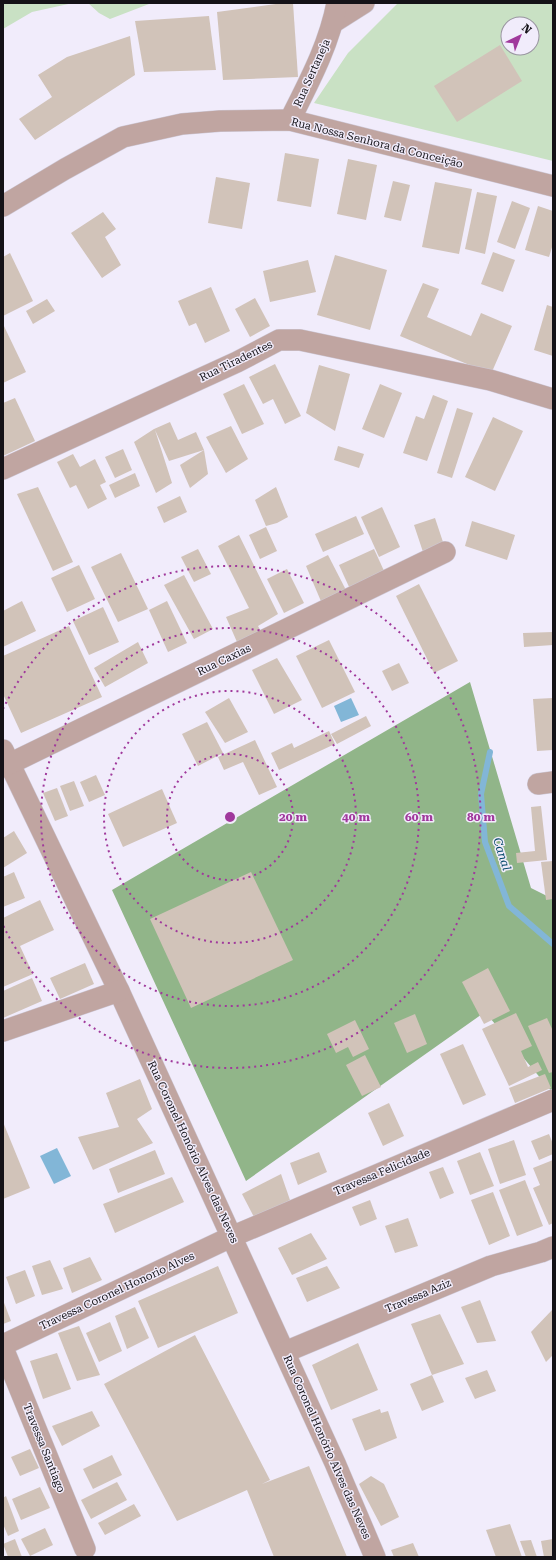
<svg xmlns="http://www.w3.org/2000/svg" width="556" height="1560" font-family="'Roboto Serif',serif">
<style>
.green{fill:#c9e1c4;fill-rule:evenodd}
.forest{fill:#91b589}
.water{fill:#82b6d7}
.lines{fill:none;stroke-linecap:round;stroke-linejoin:round}
.stream{stroke:#82b6d7;stroke-width:6}
.building{fill:#d1c3b9}
.street-casing{stroke:#cec9d7;stroke-width:22}
.street{stroke:#c0a5a1;stroke-width:21}
.ring{fill:none;stroke:#a0399c;stroke-width:2;stroke-dasharray:2 4}
.labels{text-anchor:middle;dominant-baseline:central;stroke-width:3;stroke-linejoin:round;paint-order:stroke}
.street-label{font-size:11px;fill:#141217;stroke:#f1ecfb}
.water-label{font-size:12px;font-style:italic;fill:#04496a;stroke:#f1ecfb}
.centre{fill:#a0399c;stroke:#f1ecfb;stroke-width:2}
.ring-label{font-size:12px;text-anchor:middle;font-weight:bold;fill:#a0399c;stroke:#f1ecfb;stroke-width:3;stroke-linejoin:round;paint-order:stroke}
</style>
<rect width="100%" height="100%" fill="#f1ecfb"/>
<g class="green">
<polygon points="3,3 73,3 32,12 3,29"/>
<polygon points="88,3 174,3 149,4 110,19 99,13"/>
<path d="M398,3h155v158l-239,-58 34,-50zM508,24h24v24h-24z"/>
</g>
<polygon class="forest" points="470,682 531,888 553,899 553,1093 485,1012 246,1181 112,890"/>
<g class="water">
<polygon points="351,698 359,715 341,722 334,706"/>
<polygon points="57,1148 71,1176 54,1184 40,1156"/>
</g>
<g class="lines">
<polyline class="stream" points="490,752 481,794 485,842 509,906 553,944"/>
</g>
<g class="building">
<polygon points="283,3 293,3 298,77 223,80 217,12"/>
<polygon points="209,16 216,70 144,72 135,21"/>
<polygon points="130,36 135,75 35,140 19,119 52,97 38,75 67,57"/>
<polygon points="500,45 522,81 457,122 434,86"/>
<polygon points="285,153 319,159 311,207 277,201"/>
<polygon points="348,159 377,165 366,220 337,214"/>
<polygon points="216,177 250,183 242,229 208,223"/>
<polygon points="393,181 410,185 401,221 384,217"/>
<polygon points="435,182 472,189 459,254 422,247"/>
<polygon points="477,192 497,196 485,254 465,249"/>
<polygon points="512,201 530,208 515,249 497,242"/>
<polygon points="538,206 553,211 553,244 549,257 525,250"/>
<polygon points="103,212 116,229 105,237 121,265 102,278 71,233"/>
<polygon points="493,252 515,260 503,292 481,284"/>
<polygon points="10,253 33,301 3,316 3,257"/>
<polygon points="335,255 387,270 370,330 317,315"/>
<polygon points="308,260 316,292 270,302 263,271"/>
<polygon points="423,283 439,289 427,317 471,336 481,313 512,326 491,374 400,336"/>
<polygon points="211,287 230,331 205,343 196,323 189,326 178,301"/>
<polygon points="255,298 270,326 250,337 235,309"/>
<polygon points="47,299 55,311 33,324 26,311"/>
<polygon points="547,305 553,307 553,356 534,350"/>
<polygon points="3,324 26,372 3,383"/>
<polygon points="275,364 301,416 285,424 273,399 263,404 249,377"/>
<polygon points="319,365 350,374 335,431 306,413"/>
<polygon points="244,384 264,424 242,434 223,394"/>
<polygon points="380,384 402,393 384,438 362,429"/>
<polygon points="433,395 448,401 427,461 403,453 416,416 424,419"/>
<polygon points="15,398 35,441 3,456 3,403"/>
<polygon points="457,408 473,413 452,478 437,473"/>
<polygon points="493,417 523,431 495,491 465,477"/>
<polygon points="170,422 178,440 196,432 204,450 169,461 155,430 172,483 156,493 134,442 154,429"/>
<polygon points="231,426 248,459 226,473 206,437"/>
<polygon points="338,446 364,454 359,468 334,460"/>
<polygon points="123,449 132,470 115,478 105,457"/>
<polygon points="204,450 208,474 190,488 180,465"/>
<polygon points="73,454 80,467 95,459 106,482 100,485 107,499 88,509 76,485 70,488 57,462"/>
<polygon points="135,473 140,486 115,498 109,485"/>
<polygon points="38,487 73,562 53,571 17,494"/>
<polygon points="276,487 288,517 277,523 266,526 255,500"/>
<polygon points="180,496 187,512 164,523 157,507"/>
<polygon points="382,507 400,547 379,557 361,517"/>
<polygon points="356,516 364,534 323,552 315,534"/>
<polygon points="435,518 444,545 423,552 414,525"/>
<polygon points="472,521 515,535 507,560 465,546"/>
<polygon points="266,527 277,551 260,559 249,535"/>
<polygon points="239,535 278,614 258,626 264,637 237,642 226,617 249,608 218,546"/>
<polygon points="198,549 211,574 194,582 181,557"/>
<polygon points="374,549 385,573 350,589 339,565"/>
<polygon points="121,553 148,609 118,622 91,567"/>
<polygon points="328,555 348,594 323,606 306,566"/>
<polygon points="79,565 95,599 67,612 51,578"/>
<polygon points="287,569 304,603 284,613 267,579"/>
<polygon points="184,575 213,629 194,639 164,585"/>
<polygon points="419,584 458,661 434,673 396,596"/>
<polygon points="22,601 36,631 3,647 3,611"/>
<polygon points="167,601 187,643 168,652 149,610"/>
<polygon points="103,607 119,642 89,655 73,621"/>
<polygon points="69,626 102,697 21,733 3,694 3,656"/>
<polygon points="553,632 553,645 524,647 523,633"/>
<polygon points="329,640 355,692 322,708 296,656"/>
<polygon points="138,642 148,663 105,687 94,668"/>
<polygon points="277,658 302,700 274,714 252,670"/>
<polygon points="399,663 409,683 392,691 382,671"/>
<polygon points="229,698 248,732 225,743 205,712"/>
<polygon points="553,698 553,750 537,751 533,699"/>
<polygon points="366,716 371,726 337,744 331,734"/>
<polygon points="207,722 223,753 198,766 182,734"/>
<polygon points="329,731 335,744 279,770 271,753 292,743 294,748"/>
<polygon points="255,740 277,787 259,795 243,762 224,770 218,757"/>
<polygon points="96,775 105,795 89,802 80,782"/>
<polygon points="74,781 84,806 70,811 60,786"/>
<polygon points="57,788 68,816 55,821 43,793"/>
<polygon points="162,789 177,823 123,847 108,814"/>
<polygon points="541,806 547,860 517,863 516,853 535,851 531,807"/>
<polygon points="14,831 27,853 3,868 3,838"/>
<polygon points="553,861 553,899 546,900 541,862"/>
<polygon points="14,872 25,898 3,907 3,877"/>
<polygon points="251,872 293,960 191,1008 150,919"/>
<polygon points="40,900 54,930 20,946 33,974 3,987 3,918"/>
<polygon points="85,963 94,984 60,999 50,978"/>
<polygon points="488,968 510,1011 484,1024 462,982"/>
<polygon points="32,978 42,1001 3,1018 3,991"/>
<polygon points="516,1013 532,1046 521,1051 528,1067 538,1062 542,1070 509,1086 482,1029"/>
<polygon points="415,1014 427,1044 407,1053 394,1023"/>
<polygon points="547,1018 553,1031 553,1072 549,1073 528,1026"/>
<polygon points="355,1020 369,1049 353,1057 348,1047 336,1053 327,1034"/>
<polygon points="463,1044 486,1095 463,1105 440,1054"/>
<polygon points="365,1055 381,1087 362,1096 346,1065"/>
<polygon points="545,1074 551,1088 515,1103 509,1088"/>
<polygon points="140,1079 152,1109 137,1119 153,1143 93,1170 78,1137 119,1127 106,1093"/>
<polygon points="389,1103 404,1136 383,1146 368,1113"/>
<polygon points="3,1122 30,1188 3,1199"/>
<polygon points="549,1134 553,1144 553,1154 539,1160 531,1141"/>
<polygon points="514,1140 526,1175 500,1184 488,1149"/>
<polygon points="155,1150 165,1174 118,1193 109,1169"/>
<polygon points="319,1152 327,1172 298,1185 290,1163"/>
<polygon points="480,1152 494,1186 470,1195 457,1161"/>
<polygon points="553,1160 553,1223 549,1225 533,1188 540,1185 533,1168"/>
<polygon points="443,1167 454,1193 440,1199 429,1172"/>
<polygon points="281,1174 290,1200 255,1219 242,1194"/>
<polygon points="172,1177 184,1202 115,1233 103,1204"/>
<polygon points="525,1180 543,1226 517,1236 499,1190"/>
<polygon points="493,1192 510,1236 489,1245 471,1200"/>
<polygon points="370,1200 377,1219 360,1226 352,1207"/>
<polygon points="408,1218 418,1246 395,1253 385,1226"/>
<polygon points="311,1233 327,1259 292,1275 278,1248"/>
<polygon points="90,1257 102,1280 72,1293 63,1268"/>
<polygon points="50,1260 63,1289 42,1295 32,1266"/>
<polygon points="218,1266 238,1313 158,1348 138,1301"/>
<polygon points="327,1266 340,1288 307,1302 296,1278"/>
<polygon points="25,1270 35,1296 16,1304 6,1277"/>
<polygon points="3,1300 11,1321 3,1324"/>
<polygon points="480,1300 496,1341 477,1343 461,1307"/>
<polygon points="135,1307 149,1338 127,1349 115,1316"/>
<polygon points="553,1309 553,1355 546,1362 531,1332"/>
<polygon points="440,1314 464,1364 432,1375 444,1402 422,1411 410,1384 432,1375 411,1324"/>
<polygon points="110,1322 122,1351 99,1362 86,1333"/>
<polygon points="79,1326 100,1375 77,1381 58,1333"/>
<polygon points="195,1335 270,1480 262,1484 309,1466 347,1557 274,1557 247,1490 177,1521 104,1384"/>
<polygon points="358,1343 378,1390 331,1410 312,1365"/>
<polygon points="57,1353 71,1389 43,1399 30,1361"/>
<polygon points="487,1370 496,1391 475,1399 465,1378"/>
<polygon points="380,1409 381,1413 388,1411 397,1438 365,1451 352,1419"/>
<polygon points="92,1411 100,1426 62,1446 52,1426"/>
<polygon points="30,1449 39,1468 20,1476 11,1457"/>
<polygon points="112,1455 122,1475 93,1489 83,1469"/>
<polygon points="371,1476 384,1484 399,1517 381,1526 359,1484"/>
<polygon points="117,1482 127,1500 91,1519 81,1500"/>
<polygon points="40,1487 50,1508 21,1520 12,1499"/>
<polygon points="6,1496 19,1531 8,1536 3,1524 3,1498"/>
<polygon points="134,1504 141,1516 105,1535 98,1523"/>
<polygon points="510,1524 522,1557 496,1557 486,1530"/>
<polygon points="45,1528 53,1545 30,1556 21,1539"/>
<polygon points="15,1539 22,1557 8,1557 3,1544"/>
<polygon points="553,1539 553,1557 544,1557 541,1541"/>
<polygon points="531,1540 537,1557 526,1557 520,1541"/>
<polygon points="413,1543 419,1557 394,1557 391,1550"/>
</g>
<g class="lines">
<defs>
<g id="street">
<polyline points="334,22 364,3"/>
<path d="M290,120c19,-38 39,-75 47,-117"/>
<polyline points="3,206 65,169 123,137 182,124 220,121 290,120 553,186"/>
<polyline points="3,469 237,362 279,340 300,340 490,380 553,399"/>
<polyline points="3,750 119,991 335,1463 375,1557"/>
<polyline points="3,767 445,552"/>
<polyline points="538,784 553,782"/>
<polyline points="3,1031 119,991"/>
<polyline points="3,1345 231,1237 553,1100"/>
<polyline points="3,1348 85,1549"/>
<polyline points="285,1352 491,1266 541,1252 553,1247"/>
</g>
</defs>
<use href="#street" class="street-casing"/>
<use href="#street" class="street"/>
</g>
<g class="ring">
<circle cx="230" cy="817" r="63"/>
<circle cx="230" cy="817" r="126"/>
<circle cx="230" cy="817" r="189"/>
<path d="M3 709A251 251 0 1 1 3 925"/>
</g>
<g class="labels">
<g class="street-label">
<text transform="translate(312 73) rotate(-66)">Rua Sertaneja</text>
<text transform="translate(377 143) rotate(14)">Rua Nossa Senhora da Conceição</text>
<text transform="translate(236 361) rotate(-26)">Rua Tiradentes</text>
<text transform="translate(224 660) rotate(-26)">Rua Caxias</text>
<text transform="translate(193 1152) rotate(65)">Rua Coronel Honório Alves das Neves</text>
<text transform="translate(382 1172) rotate(-23)">Travessa Felicidade</text>
<text transform="translate(117 1291) rotate(-25)">Travessa Coronel Honorio Alves</text>
<text transform="translate(418 1296) rotate(-23)">Travessa Aziz</text>
<text transform="translate(327 1447) rotate(66)">Rua Coronel Honório Alves das Neves</text>
<text transform="translate(44 1448) rotate(68)">Travessa Santiago</text>
</g>
<g class="water-label">
<text transform="translate(502 854) rotate(72)">Canal</text>
</g>
</g>
<circle cx="230" cy="817" r="6" class="centre"/>
<g class="ring-label">
<text x="293" y="821">20 m</text>
<text x="356" y="821">40 m</text>
<text x="419" y="821">60 m</text>
<text x="481" y="821">80 m</text>
</g>
<rect width="556" height="1560" fill="none" stroke="#141217" stroke-width="8"/>
<g transform="translate(520 36) rotate(43)"><circle r="19" fill="#f1ecfb" stroke="#9995a0"/>
<path d="M0-3L7 15L0 10L-7 15Z" fill="#a0399c"/>
<text y="-6" font-size="11" font-weight="bold" text-anchor="middle" fill="#141217">N</text>
</g>
</svg>
